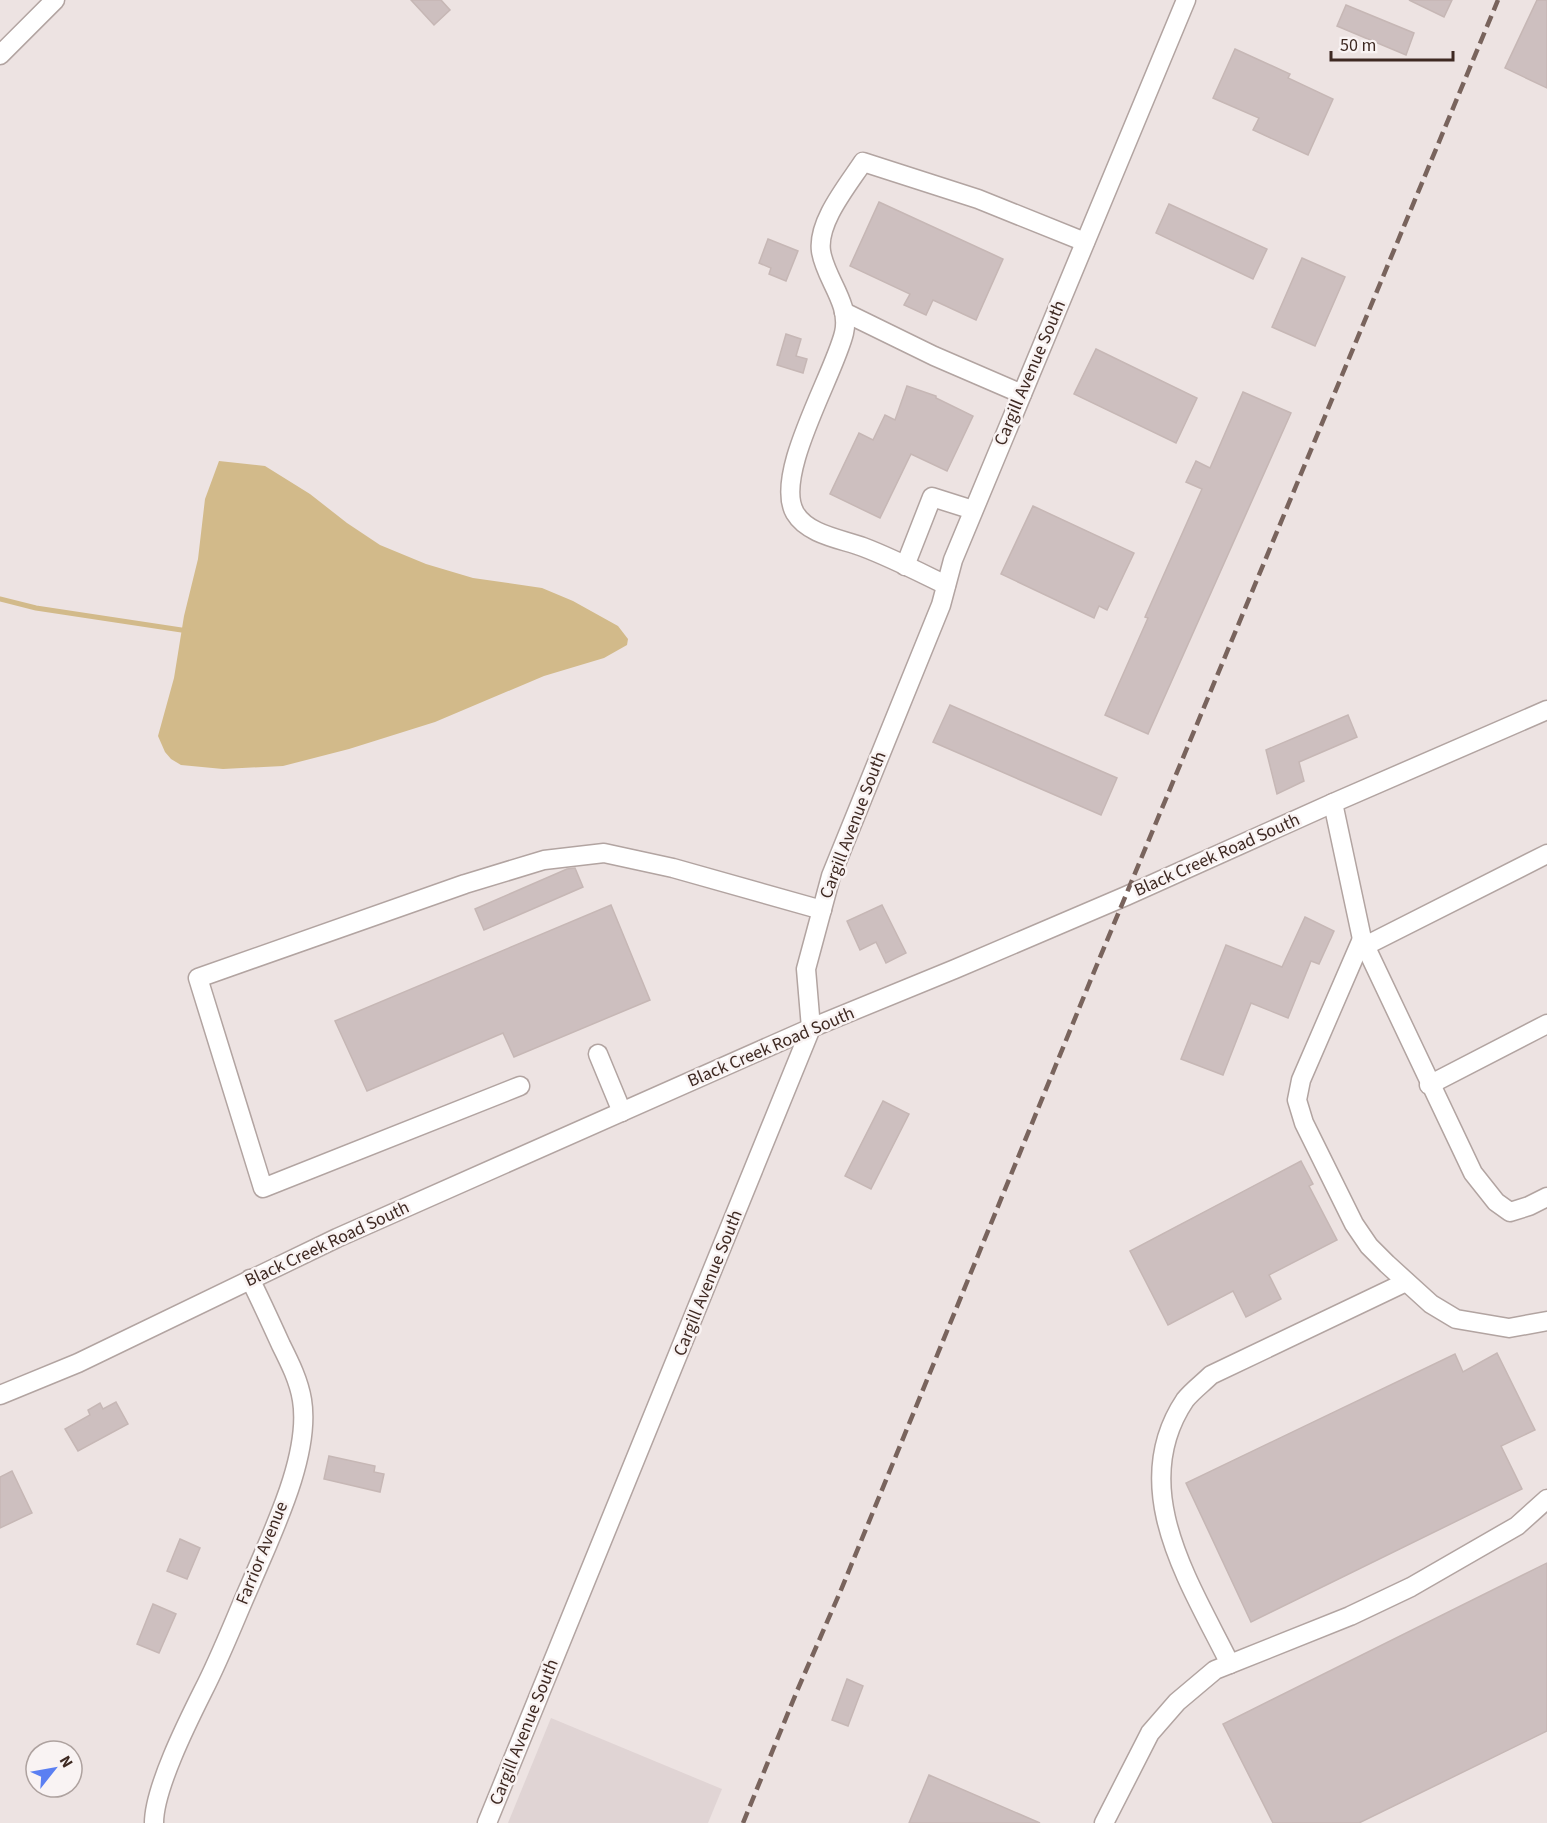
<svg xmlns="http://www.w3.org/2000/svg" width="1547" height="1823" font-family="'Source Sans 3',sans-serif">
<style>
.built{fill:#e0d4d4}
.water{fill:#d2ba8a}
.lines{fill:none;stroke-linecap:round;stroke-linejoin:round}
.stream{stroke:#d2ba8a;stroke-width:5}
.building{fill:#cdbfbf;stroke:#c6b7b5;stroke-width:1.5}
.minor-casing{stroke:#b2a4a1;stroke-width:21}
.minor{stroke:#fff;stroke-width:18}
.rail{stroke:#79645d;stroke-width:4.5;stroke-dasharray:12 6;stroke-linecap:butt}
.labels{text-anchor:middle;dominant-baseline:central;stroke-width:5;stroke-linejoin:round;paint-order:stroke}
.street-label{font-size:18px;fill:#3e2922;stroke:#f9f3f3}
</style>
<rect width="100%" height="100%" fill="#ede3e2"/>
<polygon class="built" points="551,1718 722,1789 708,1823 508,1823"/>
<polygon class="water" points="219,461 265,466 310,494 347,523 380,545 426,564 473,578 542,588 573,601 618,626 628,639 627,645 604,658 544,676 435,722 349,749 283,766 223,769 181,765 171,759 165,752 158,736 174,678 184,616 198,559 205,499"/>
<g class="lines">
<polyline class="stream" points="0,599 36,608 188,631"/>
</g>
<g class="building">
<polygon points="411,0 441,0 450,10 434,25"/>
<polygon points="1409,0 1452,0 1444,17"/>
<polygon points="1537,0 1547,0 1547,88 1505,68"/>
<polygon points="1346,5 1414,33 1406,55 1337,26"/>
<polygon points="1235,49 1290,74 1288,78 1333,99 1308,155 1253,130 1259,118 1213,98"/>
<polygon points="879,202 1003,259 976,320 933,300 926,315 904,305 910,294 850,266"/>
<polygon points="1169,204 1267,249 1253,279 1156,233"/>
<polygon points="768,239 798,251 786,281 769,274 771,268 759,263"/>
<polygon points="1302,258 1345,277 1315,346 1272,327"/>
<polygon points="786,334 801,339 796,356 807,359 803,373 777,365"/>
<polygon points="1096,349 1197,398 1176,443 1074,394"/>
<polygon points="907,386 936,396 936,398 973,416 947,471 911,454 880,518 830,494 859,433 873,440 885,415 895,420"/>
<polygon points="1243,392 1291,413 1148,734 1105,715 1148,618 1145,617 1202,489 1186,482 1196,461 1210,468"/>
<polygon points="1033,506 1134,553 1107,610 1099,606 1094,618 1001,574"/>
<polygon points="950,705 1117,778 1101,815 933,742"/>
<polygon points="1348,715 1357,737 1299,762 1304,781 1277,794 1266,750"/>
<polygon points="575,868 583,887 484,930 475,909 567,869"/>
<polygon points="611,905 650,1000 514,1057 503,1033 367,1091 335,1021"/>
<polygon points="882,905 906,953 886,963 876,942 860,950 847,921"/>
<polygon points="1305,917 1334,931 1319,964 1311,961 1288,1018 1251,1003 1223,1075 1181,1059 1226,945 1282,967"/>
<polygon points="883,1101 909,1114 871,1189 845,1176"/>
<polygon points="1301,1161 1313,1184 1309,1186 1337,1240 1269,1275 1281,1299 1246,1317 1233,1291 1168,1325 1130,1251"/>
<polygon points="1497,1353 1535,1430 1501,1446 1522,1489 1251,1622 1186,1483 1455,1354 1463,1372"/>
<polygon points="116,1402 128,1424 78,1451 65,1429 90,1415 88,1410 100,1403 103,1409"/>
<polygon points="329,1456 375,1466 374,1472 384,1474 380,1492 324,1479"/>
<polygon points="12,1471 32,1513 0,1528 0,1477"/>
<polygon points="180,1539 200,1548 187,1579 167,1571"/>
<polygon points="1547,1563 1547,1731 1359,1823 1273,1823 1223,1724"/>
<polygon points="153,1604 176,1614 159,1653 137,1644"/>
<polygon points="847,1679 863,1686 848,1726 832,1720"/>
<polygon points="929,1775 1040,1823 909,1823"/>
</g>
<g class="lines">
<defs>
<g id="minor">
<polyline points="0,55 55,0"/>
<polyline points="844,312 934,356 1022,394"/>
<polyline points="905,566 932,497 973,510"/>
<path d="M946,585c-27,-13 -54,-27 -83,-38 -21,-8 -55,-12 -68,-34 -22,-38 39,-138 49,-180 7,-30 -19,-54 -23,-82 -4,-29 27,-66 42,-89l115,37 107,43"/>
<polyline points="1333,803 1362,939 1473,1173 1496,1202 1510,1212 1529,1206 1547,1197"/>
<polyline points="1362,939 1301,1080 1297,1100 1304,1123 1354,1224 1369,1246 1387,1264 1431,1304 1456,1319 1509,1328 1547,1321"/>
<polyline points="1365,946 1547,854"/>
<polyline points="598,1054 622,1112"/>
<polyline points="1429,1085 1547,1024"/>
<polyline points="520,1086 263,1188 198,978 465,884 544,860 604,853 673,868 822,910"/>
<polyline points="0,1395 78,1363 337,1238 811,1028 955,969 1126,896 1333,803 1547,710"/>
<path d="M1230,1664c-40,-81 -104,-176 -45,-264 7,-9 18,-17 26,-25l195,-93"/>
<path d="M154,1823c0,-34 33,-100 49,-132 18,-35 32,-72 48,-108 21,-50 60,-128 51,-183 -3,-19 -12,-37 -21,-55 -10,-22 -20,-44 -31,-66"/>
<polyline points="487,1823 811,1028 806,969 831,876 941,605 953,560 1186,0"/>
<polyline points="1104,1823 1150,1733 1177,1702 1215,1670 1350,1616 1411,1587 1517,1526 1547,1499"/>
</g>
</defs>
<use href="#minor" class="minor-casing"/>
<use href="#minor" class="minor"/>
<polyline class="rail" points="743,1823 797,1691 841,1590 1096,967 1498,0"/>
</g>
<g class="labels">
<g class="street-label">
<text transform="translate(1030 373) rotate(-67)">Cargill Avenue South</text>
<text transform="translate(853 825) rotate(-69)">Cargill Avenue South</text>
<text transform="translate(1217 855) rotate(-24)">Black Creek Road South</text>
<text transform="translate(771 1047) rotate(-23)">Black Creek Road South</text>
<text transform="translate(327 1244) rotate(-25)">Black Creek Road South</text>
<text transform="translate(708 1283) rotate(-68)">Cargill Avenue South</text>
<text transform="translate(262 1553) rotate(-68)">Farrior Avenue</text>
<text transform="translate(524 1732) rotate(-68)">Cargill Avenue South</text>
</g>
</g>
<g transform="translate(54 1769) rotate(59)"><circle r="28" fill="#f9f3f3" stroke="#aea29f" stroke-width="1.5"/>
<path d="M0-4.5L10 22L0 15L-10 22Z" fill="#5b7ff2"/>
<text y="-9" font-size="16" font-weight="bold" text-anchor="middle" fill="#3e2922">N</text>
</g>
<path d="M1331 51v9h122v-9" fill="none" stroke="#3e2922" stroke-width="3"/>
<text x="1340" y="51" font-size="18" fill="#3e2922" stroke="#f9f3f3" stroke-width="4.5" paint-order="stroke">50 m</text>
</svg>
